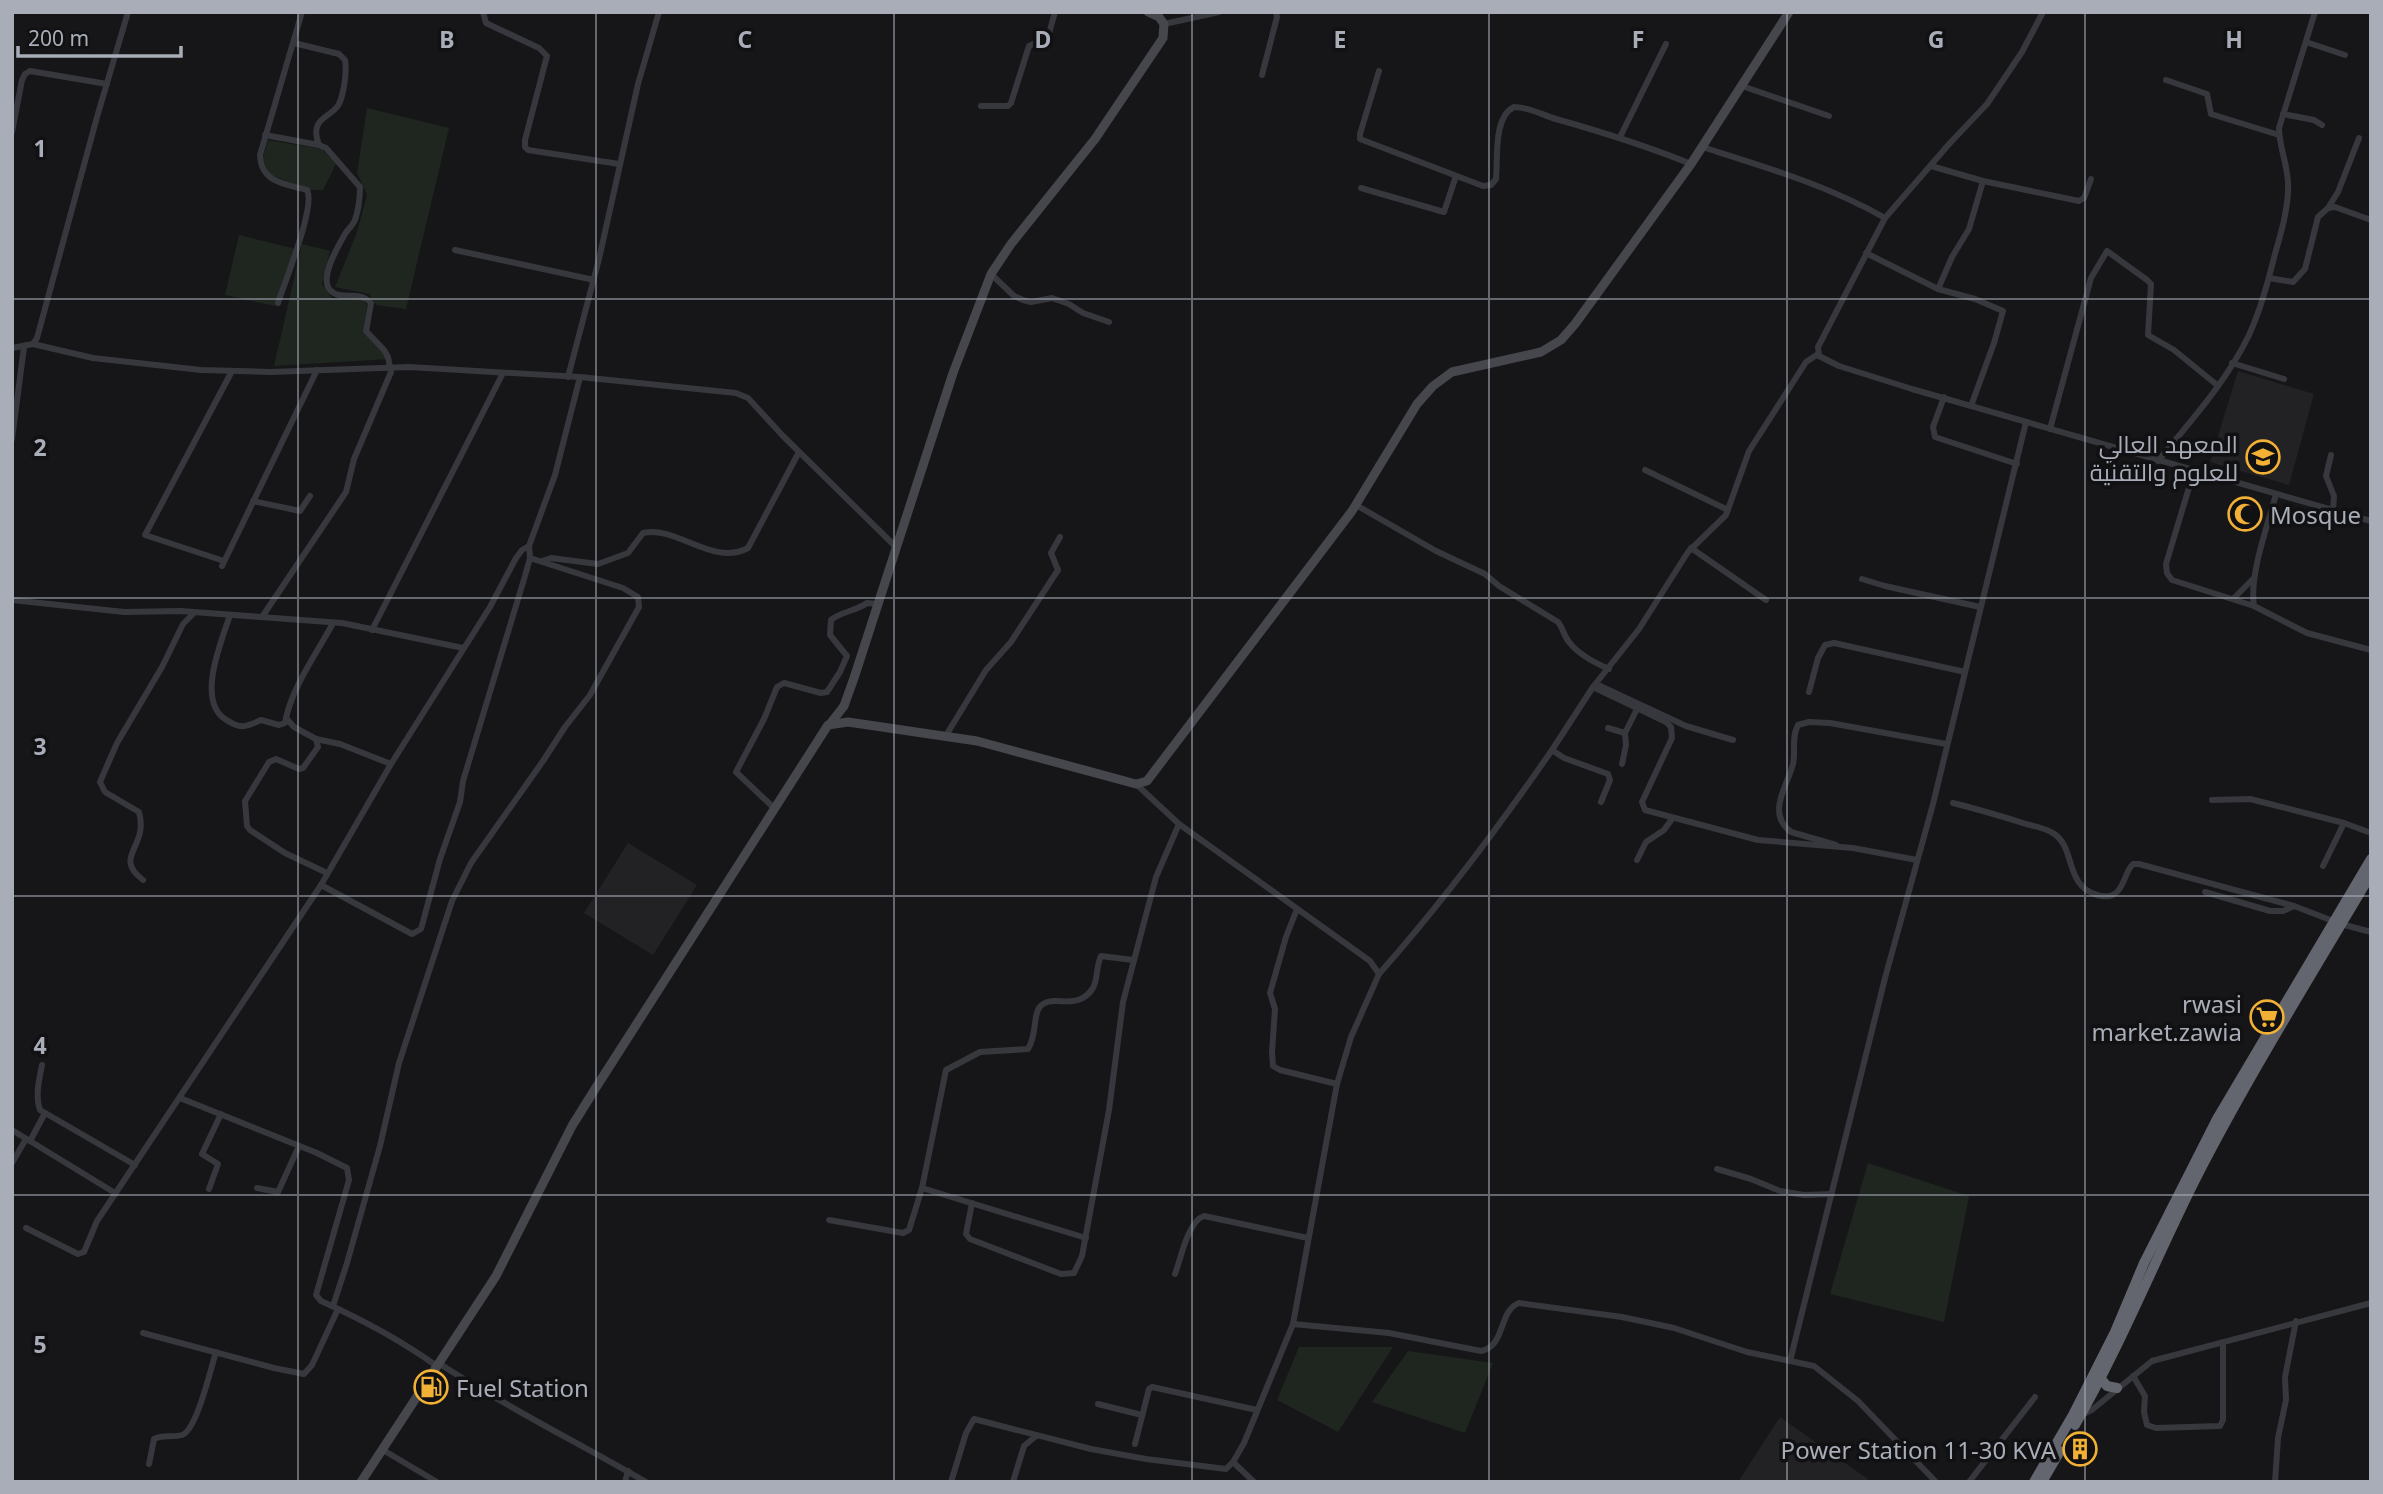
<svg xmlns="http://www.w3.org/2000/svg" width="2383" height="1494" font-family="'Noto Sans',Cairo,sans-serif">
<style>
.built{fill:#222225}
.green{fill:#1e261f}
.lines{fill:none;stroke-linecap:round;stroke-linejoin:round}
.street{stroke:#37383d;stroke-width:6}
.secondary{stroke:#45474d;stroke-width:9}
.highway{stroke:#63666e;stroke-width:10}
.grid{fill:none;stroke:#a8adb8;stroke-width:2;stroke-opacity:0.55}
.labels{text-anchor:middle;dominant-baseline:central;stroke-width:7;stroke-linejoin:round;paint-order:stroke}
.poi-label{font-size:24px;fill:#a8adb8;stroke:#111113;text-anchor:end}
.grid-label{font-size:23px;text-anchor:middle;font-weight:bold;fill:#a8adb8;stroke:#111113;stroke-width:7;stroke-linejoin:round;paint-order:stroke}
</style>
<rect width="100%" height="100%" fill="#161618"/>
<g class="built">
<polygon points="2238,371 2314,394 2289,485 2210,462"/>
<polygon points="628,843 697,885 653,955 584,913"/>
<polygon points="1780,1417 1872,1482 1738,1482"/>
</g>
<g class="green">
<polygon points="367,108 449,128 406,309 376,305 369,294 335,287 357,232 367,195 357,173"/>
<polygon points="268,140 322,149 336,164 323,190 311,190 268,174 263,158"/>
<polygon points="239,235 296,249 275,306 225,295"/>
<polygon points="302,244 330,251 322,284 332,298 362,299 367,305 363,331 389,359 274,366"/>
<polygon points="1868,1163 1969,1196 1944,1322 1830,1294"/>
<polygon points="1299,1347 1393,1347 1338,1432 1277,1400"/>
<polygon points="1408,1351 1493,1363 1465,1433 1372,1402"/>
</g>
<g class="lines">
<g class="street">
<polyline points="483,12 486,23 539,48 547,56 525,140 525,147 528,150 619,164"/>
<polyline points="2043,12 2022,52 1987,104 1950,143 1885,218 1818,347 1819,356 1839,366 1912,389 2371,521"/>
<polyline points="1164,24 1219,12"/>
<polyline points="2306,42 2345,55"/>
<path d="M294,43l45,11 6,6c2,11 -1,33 -6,44 -7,14 -31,13 -20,41"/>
<path d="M1379,71l-19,63v5l123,47 8,-1 5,-6c2,-20 -3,-62 18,-72 16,0 28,8 42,12 46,13 91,27 135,45"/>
<polyline points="1262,75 1277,17 1276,12"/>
<polyline points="2166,80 2207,94 2211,114 2279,135"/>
<polyline points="1742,86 1829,116"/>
<polyline points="981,106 1008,106 1011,103 1029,46 1048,37 1055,12"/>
<polyline points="2283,114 2314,120 2322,125"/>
<polyline points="12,132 22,80 25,74 30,71 107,84"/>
<polyline points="1620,137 1666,44"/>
<path d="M1702,147c63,20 125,38 183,71"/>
<polyline points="1931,166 1983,181 2079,201 2084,198 2091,179"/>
<polyline points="1361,188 1444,212 1456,176"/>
<polyline points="2328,208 2338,192 2359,138"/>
<polyline points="455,250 594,280"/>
<polyline points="1866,253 1938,289 1975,299 2003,311 1994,343 1971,406"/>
<polyline points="991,274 1014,296 1023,300 1031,302 1052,298 1069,304 1083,313 1109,322"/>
<polyline points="2269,278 2293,282 2305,269 2318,217 2328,208 2335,207 2371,220"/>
<polyline points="1938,289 1952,257 1969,229 1983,181"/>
<path d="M278,303c7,-22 38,-97 29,-113 -22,-6 -46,-7 -47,-35l42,-143"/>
<polyline points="33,344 93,358 201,370 271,372 409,367 580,377 736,393 748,398 783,436 896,547"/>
<polyline points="12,348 33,344 37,338 97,117 128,12"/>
<polyline points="2232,363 2284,379"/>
<polyline points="568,377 599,259 638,84 659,12"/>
<polyline points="1944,397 1933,427 1935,437 2017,464"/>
<polyline points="2050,429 2091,278 2107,251 2147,280 2151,284 2148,335 2174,350 2217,385"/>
<polyline points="12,439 24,347"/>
<polyline points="2331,455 2326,476 2334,496 2333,511"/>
<path d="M2158,461c32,-39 69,-80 91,-126 12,-26 19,-54 26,-81 6,-21 12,-41 13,-63 2,-22 -9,-42 -9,-63l36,-116"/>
<polyline points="1645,470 1728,510"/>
<polyline points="2194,471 2166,564 2167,573 2172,580 2254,606"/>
<path d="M2276,494c-8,31 -27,81 -22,112l53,27 64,17"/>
<polyline points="253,501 300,511 310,496"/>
<path d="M1356,505l80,46 49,23 14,12 59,36c5,6 6,14 11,20 9,12 26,21 40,27"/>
<polyline points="1691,548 1766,600"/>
<polyline points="224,561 145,535 232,371"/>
<path d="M542,561l9,-3 47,6 30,-11 15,-20c33,-8 70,34 105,15l51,-96"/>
<polyline points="222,566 317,370"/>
<polyline points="1862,579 1885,586 1980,607"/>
<polyline points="2233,599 2254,578"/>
<polyline points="12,600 124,612 180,611 342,623 463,648"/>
<path d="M230,615c-8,25 -34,85 -5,104 16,11 20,8 36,1l18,5 6,-2c6,-35 31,-68 48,-100"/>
<path d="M262,617l84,-125 8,-33 37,-87 -3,-15 -4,-7 -18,-19 5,-28c-13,-14 -30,-1 -41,-13 -11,-12 8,-44 15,-56 3,-5 8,-9 10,-14 3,-9 5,-23 5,-33l-34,-39 -7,-3 -54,-10"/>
<polyline points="372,630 503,373"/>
<polyline points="1596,684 1686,726 1733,740"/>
<polyline points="1593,687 1666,722 1671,727 1672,738 1642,802 1645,810 1758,840 1853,848 1917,860"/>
<polyline points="1809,692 1818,658 1825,645 1834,643 1965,672"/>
<polyline points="286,718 294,727 316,739 318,747 303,768 299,769 276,759 269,762 245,801 247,826 250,830 285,853 327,873"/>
<polyline points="1608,728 1625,733 1637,709"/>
<polyline points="945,737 986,670 1011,642 1058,570 1051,553 1060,537"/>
<polyline points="316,739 340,744 391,764"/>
<polyline points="1622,764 1626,745 1625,733"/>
<polyline points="2212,800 2250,799 2344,823 2371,833"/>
<polyline points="1601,802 1610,780 1608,774 1564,758 1552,750 1593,687 1639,629 1688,552 1726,515 1749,451 1806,362 1818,354"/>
<path d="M1953,803c24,6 48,13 73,21 8,2 18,4 25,8 26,13 12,53 46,63 7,2 14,3 20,-3 8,-8 8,-20 16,-28h6l155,42 47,18 30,8"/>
<path d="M774,808l-38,-36 28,-53 13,-32 7,-4 37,10 6,-1 13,-20 7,-16 -17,-21 1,-15c9,-8 25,-9 36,-17l11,1"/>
<path d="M1836,845l-45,-13c-25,-19 -4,-45 2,-68 3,-13 -2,-26 5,-39l11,-3 21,1 116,21"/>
<polyline points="1637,860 1646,842 1664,830 1672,819"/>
<polyline points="2323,866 2344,823"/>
<path d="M143,880c-31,-24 6,-32 -4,-68l-34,-20 -5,-10 17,-39 45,-76 21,-43 11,-11"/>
<polyline points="321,885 412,934 421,929 440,859 460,802 463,781 525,576 530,558 529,546 555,475 580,377"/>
<polyline points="2205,892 2270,911 2283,911 2294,906"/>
<polyline points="1297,909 1286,937 1270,993 1275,1009 1272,1052 1273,1066 1280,1070 1337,1084"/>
<path d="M1379,974c63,-71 119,-146 173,-224"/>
<path d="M42,1065c-3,15 -7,31 -2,45l95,55"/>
<path d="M180,1098l137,55 30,15 2,12 -33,115 5,6c42,19 80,39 117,66"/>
<polyline points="12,1130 115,1193"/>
<polyline points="30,1141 45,1113"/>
<polyline points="12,1163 26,1139"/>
<polyline points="1717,1169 1751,1179 1780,1191 1804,1195 1832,1194"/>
<polyline points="257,1188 278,1192 299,1146"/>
<polyline points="922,1188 1086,1238"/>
<polyline points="209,1189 218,1164 202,1154 221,1114"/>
<polyline points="972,1203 966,1234 970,1239 1061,1274 1074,1273 1082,1256 1109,1110 1123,1002 1156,877 1179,824"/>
<path d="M829,1220l74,13 6,-3 13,-42 24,-118 34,-18 48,-3c9,-14 5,-32 11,-41 12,-17 37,6 54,-20 5,-9 3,-22 8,-32l32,4"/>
<polyline points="26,1228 78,1254 84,1252 97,1221 321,885 391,764 490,607 516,558 522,550 529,546"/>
<path d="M1175,1274c6,-16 13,-53 29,-58l104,22"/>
<polyline points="333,1306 347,1263 380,1146 399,1063 452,901 471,863 543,761 565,727 590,695 639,607 638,597 623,588 530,558"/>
<path d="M1293,1324l96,9 92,18c25,-5 17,-40 38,-48l103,14 52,11 73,24 67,14 44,35 78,81"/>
<polyline points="143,1333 274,1368 304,1374 312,1365 338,1309"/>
<polyline points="1790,1361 1885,978 1933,804 2026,422"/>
<path d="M440,1364c66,43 137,78 206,118"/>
<polyline points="2133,1376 2145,1396 2144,1412 2147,1425 2156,1428 2220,1426 2223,1420 2223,1342"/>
<polyline points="1098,1404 1142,1415"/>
<polyline points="2082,1415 2093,1409 2152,1361 2371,1303"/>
<polyline points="1135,1444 1149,1389 1152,1387 1257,1410"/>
<polyline points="383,1450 437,1482"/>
<polyline points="1233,1462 1254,1482"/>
<path d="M149,1464l5,-25c10,-5 18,-1 28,-4 15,-5 29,-68 34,-83"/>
<polyline points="625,1482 628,1471"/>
<polyline points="951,1482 966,1433 974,1419 1091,1449 1146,1459 1226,1469 1233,1462 1244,1443 1293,1324 1337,1084 1351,1037 1379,974 1370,961 1179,824 1136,784"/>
<polyline points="1013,1482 1024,1446 1036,1436"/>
<polyline points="1969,1482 2035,1397"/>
<polyline points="2275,1482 2278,1438 2286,1400 2285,1377 2296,1321"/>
</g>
<g class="secondary">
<polyline points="830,724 844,706 854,678 953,373 991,274 1011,244 1095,139 1163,38 1164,24 1159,17 1148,12"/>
<polyline points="361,1482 496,1276 572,1126 595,1089 828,725 848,722 977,741 1136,784 1147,781 1352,511 1417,404 1433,386 1452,372 1541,352 1561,340 1575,324 1691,164 1789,12"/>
</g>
<g class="highway">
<polyline points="2101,1379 2107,1386 2117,1388"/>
<path d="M2075,1425c45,-78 79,-163 119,-243 54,-106 117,-206 177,-308"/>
<polyline points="2034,1482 2073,1415 2115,1332 2144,1263 2217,1119 2371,859"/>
<polyline points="2042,1482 2060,1451"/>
</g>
</g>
<path class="grid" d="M298,12v1470M596,12v1470M894,12v1470M1192,12v1470M1489,12v1470M1787,12v1470M2085,12v1470M12,299h2359M12,598h2359M12,896h2359M12,1195h2359"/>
<defs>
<symbol id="university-ring" viewBox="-11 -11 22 22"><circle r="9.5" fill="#111113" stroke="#f2b134" stroke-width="1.5"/><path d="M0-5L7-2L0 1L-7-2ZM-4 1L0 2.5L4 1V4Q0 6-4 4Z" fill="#f2b134"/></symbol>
<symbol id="mosque-ring" viewBox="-11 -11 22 22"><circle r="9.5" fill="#111113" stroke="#f2b134" stroke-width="1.5"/><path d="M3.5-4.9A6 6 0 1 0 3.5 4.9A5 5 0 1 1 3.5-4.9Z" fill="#f2b134"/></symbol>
<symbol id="supermarket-ring" viewBox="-11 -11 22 22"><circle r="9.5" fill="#111113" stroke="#f2b134" stroke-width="1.5"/><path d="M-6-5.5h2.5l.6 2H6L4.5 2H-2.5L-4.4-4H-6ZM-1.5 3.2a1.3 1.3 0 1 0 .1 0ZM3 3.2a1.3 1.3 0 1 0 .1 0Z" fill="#f2b134"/></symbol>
<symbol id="fuel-ring" viewBox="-11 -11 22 22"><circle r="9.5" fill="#111113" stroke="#f2b134" stroke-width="1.5"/><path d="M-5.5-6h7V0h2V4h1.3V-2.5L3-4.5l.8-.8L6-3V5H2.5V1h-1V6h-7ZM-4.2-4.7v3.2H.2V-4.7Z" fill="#f2b134"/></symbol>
<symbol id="building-ring" viewBox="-11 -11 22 22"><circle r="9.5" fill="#111113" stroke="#f2b134" stroke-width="1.5"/><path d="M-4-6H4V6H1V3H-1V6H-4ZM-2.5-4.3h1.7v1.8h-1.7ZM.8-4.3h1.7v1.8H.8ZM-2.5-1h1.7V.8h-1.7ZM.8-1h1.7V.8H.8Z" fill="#f2b134"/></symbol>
</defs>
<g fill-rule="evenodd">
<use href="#university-ring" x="2244" y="438" width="38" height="38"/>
<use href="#mosque-ring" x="2226" y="495" width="38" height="38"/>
<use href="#supermarket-ring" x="2248" y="998" width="38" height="38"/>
<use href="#fuel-ring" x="412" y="1368" width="38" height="38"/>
<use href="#building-ring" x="2061" y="1430" width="38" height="38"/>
</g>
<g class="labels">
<g class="poi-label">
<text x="2238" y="443">المعهد العالي<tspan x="2238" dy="28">للعلوم والتقنية</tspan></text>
<text x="2270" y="514" text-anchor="start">Mosque</text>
<text x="2242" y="1003">rwasi<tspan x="2242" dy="28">market.zawia</tspan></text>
<text x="456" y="1387" text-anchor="start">Fuel Station</text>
<text x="2056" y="1449">Power Station 11-30 KVA</text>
</g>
</g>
<g class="grid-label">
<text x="447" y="48">B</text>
<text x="745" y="48">C</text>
<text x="1043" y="48">D</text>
<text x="1340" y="48">E</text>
<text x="1638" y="48">F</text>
<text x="1936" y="48">G</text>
<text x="2234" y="48">H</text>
<text x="40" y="157">1</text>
<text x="40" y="456">2</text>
<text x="40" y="755">3</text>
<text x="40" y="1054">4</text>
<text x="40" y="1353">5</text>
</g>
<rect width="2383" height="1494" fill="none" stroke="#a8adb8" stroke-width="28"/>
<path d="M18 46v10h163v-10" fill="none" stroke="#a8adb8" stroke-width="3.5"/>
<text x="28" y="46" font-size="21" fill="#a8adb8" stroke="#111113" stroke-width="5" paint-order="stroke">200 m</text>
</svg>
